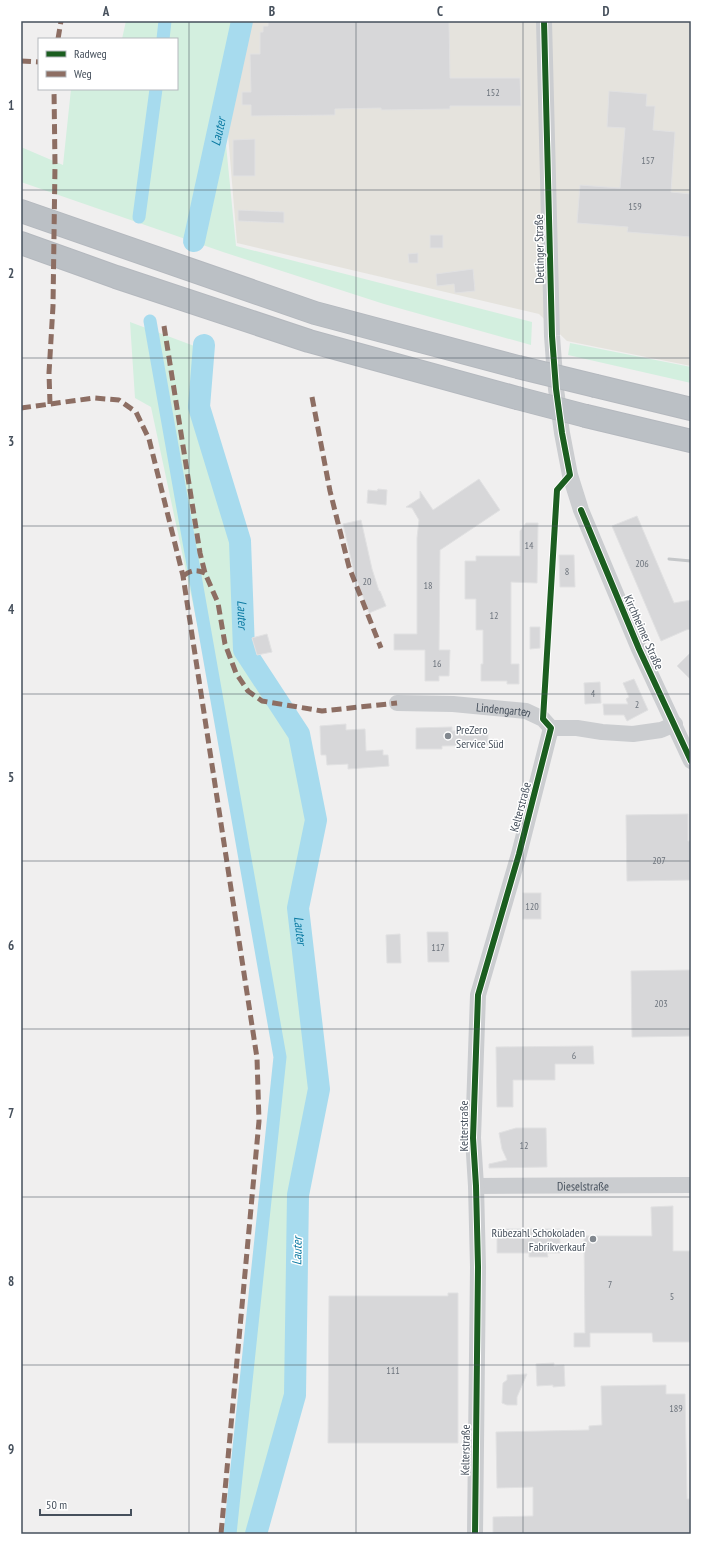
<svg xmlns="http://www.w3.org/2000/svg" width="712" height="1555" font-family="'PT Sans Narrow',sans-serif">
<style>
.commercial{fill:#e5e3dd}
.green{fill:#d3efdf}
.lines{fill:none;stroke-linecap:round;stroke-linejoin:round}
.canal{stroke:#a7dbee;stroke-width:13}
.river{stroke:#a7dbee;stroke-width:22}
.building{fill:#d7d7d9;stroke:#e1e1e2}
.highway-casing{stroke:#b4b8be;stroke-width:24}
.minor{stroke:#cbcdd0;stroke-width:16}
.highway{stroke:#bbc0c5;stroke-width:22}
.rail{stroke:#c5c7c9;stroke-width:3}
.highway-bridge-casing{stroke:#b4b8be;stroke-width:24;stroke-linecap:butt}
.highway-bridge{stroke:#bbc0c5;stroke-width:22}
.quiet{stroke:#8d6e63;stroke-width:5;stroke-dasharray:10 5;stroke-linecap:butt}
.cycleway-casing{stroke:#fff;stroke-width:8}
.cycleway{stroke:#1b5e20;stroke-width:6}
.grid{fill:none;stroke:#46505c;stroke-width:1;stroke-opacity:0.55}
.poi-dot{fill:#82888f;stroke:#fff;stroke-width:1.5}
.labels{text-anchor:middle;dominant-baseline:central;stroke-width:3;stroke-linejoin:round;paint-order:stroke}
.number-label{font-size:10px;fill:#6c737c}
.street-label{font-size:12px;fill:#46505c;stroke:#fff}
.poi-label{font-size:12px;fill:#46505c;stroke:#fff;text-anchor:start}
.water-label{font-size:13px;font-style:italic;fill:#0b7aa2;stroke:#fff}
.neatline{fill:none;stroke:#46505c;stroke-width:1.5}
.grid-label{font-size:13px;text-anchor:middle;font-weight:bold;fill:#46505c}
</style>
<rect width="100%" height="100%" fill="#f0efef"/>
<polygon class="commercial" points="250,21 691,21 691,366 567,341 539,314 237,243 227,122 228,96"/>
<g class="green">
<polygon points="126,21 243,21 221,94 236,246 532,322 531,345 384,304 223,252 21,182 21,147 63,165 71,89 177,89 177,39 122,39"/>
<polygon points="130,322 213,353 207,410 246,535 250,649 304,731 323,819 303,909 325,1088 301,1195 298,1401 261,1534 226,1534 275,1058 199,632 151,407 135,398"/>
<polygon points="570,343 691,367 691,383 568,355"/>
</g>
<g class="lines">
<g class="canal">
<polyline points="163,39 165,21"/>
<polyline points="139,217 156,89"/>
<polyline points="150,321 280,1057 230,1534"/>
</g>
<g class="river">
<path id="s1" d="M194,241l48,-220"/>
<path id="s2" d="M204,345l-5,62 41,134 4,109 55,84 17,86 -18,88 21,181 -21,106 -3,200 -39,139"/>
</g>
</g>
<g class="building">
<polygon points="268,21 449,21 450,78 520,78 521,106 450,106 450,109 381,110 381,108 335,109 335,115 251,116 251,105 242,105 242,92 251,92 250,54 260,54 260,32 263,32 263,26 268,26"/>
<polygon points="609,91 647,94 646,106 655,106 653,130 675,132 671,192 691,194 691,237 627,232 628,227 577,223 580,185 620,188 625,128 607,127"/>
<polygon points="255,139 255,176 233,176 233,140"/>
<polygon points="238,210 284,212 284,223 238,221"/>
<rect x="430" y="235" width="13" height="13"/>
<polygon points="418,253 418,263 409,263 408,254"/>
<polygon points="473,269 475,291 455,293 454,284 437,286 436,274"/>
<polygon points="479,479 500,510 440,550 439,650 450,650 449,676 439,676 439,681 425,681 425,650 394,650 394,634 417,634 417,538 419,520 412,508 406,507 420,498 420,491 433,510"/>
<polygon points="378,489 387,490 386,505 367,503 368,490 377,491"/>
<polygon points="637,516 674,603 691,600 691,629 686,630 661,641 612,526"/>
<polygon points="361,520 372,569 379,591 380,591 386,606 369,613 354,572 343,524"/>
<polygon points="526,523 538,523 537,583 511,582 511,664 519,664 519,684 507,684 507,681 481,681 481,664 483,664 483,630 476,630 476,599 465,599 465,561 476,561 476,556 520,556 520,531"/>
<polygon points="559,555 574,555 575,587 560,587"/>
<polygon points="530,627 540,627 540,648 530,649"/>
<polygon points="267,634 272,652 257,655 252,638"/>
<polygon points="691,652 691,680 677,666"/>
<polygon points="634,679 648,710 627,721 624,715 604,715 603,704 628,704 626,699 629,697 623,683"/>
<polygon points="600,682 601,703 585,704 584,683"/>
<polygon points="346,724 346,730 365,729 366,751 383,750 383,755 388,755 389,766 348,769 348,764 327,765 326,755 321,755 320,726"/>
<polygon points="452,727 452,731 488,730 488,745 442,746 442,749 416,749 416,728"/>
<polygon points="688,814 688,841 691,841 691,880 627,881 626,815"/>
<rect x="523" y="893" width="18" height="26"/>
<polygon points="427,932 448,932 449,962 428,962"/>
<polygon points="400,934 401,963 387,963 386,935"/>
<polygon points="691,970 691,1036 632,1037 631,971"/>
<polygon points="593,1046 594,1064 555,1064 555,1080 513,1080 513,1107 497,1107 496,1047"/>
<polygon points="516,1128 546,1128 547,1167 489,1168 489,1164 507,1160 502,1149 499,1133"/>
<polygon points="673,1206 673,1251 691,1251 691,1342 653,1342 652,1333 590,1333 590,1347 574,1347 574,1333 585,1333 584,1236 652,1236 651,1207"/>
<polygon points="497,1229 560,1229 560,1253 547,1253 548,1257 529,1257 529,1253 497,1253"/>
<polygon points="448,1293 458,1293 458,1443 328,1443 329,1296 448,1296"/>
<polygon points="554,1363 554,1366 564,1365 565,1386 553,1387 553,1385 537,1386 536,1364"/>
<polygon points="527,1374 517,1397 517,1405 507,1405 502,1403 503,1383 507,1380 507,1375"/>
<polygon points="666,1385 666,1394 685,1394 687,1499 691,1499 691,1534 493,1534 493,1517 533,1516 533,1487 497,1488 496,1432 589,1430 589,1426 602,1425 601,1386"/>
</g>
<g class="lines">
<defs>
<g id="highway">
<polyline points="21,211 315,313 518,367"/>
<polyline points="21,243 116,277 309,341 517,398"/>
<polyline points="596,386 691,409"/>
<polyline points="586,416 691,441"/>
</g>
</defs>
<use href="#highway" class="highway-casing"/>
<g class="minor">
<polyline points="544,21 552,336 556,389 562,433 570,475 581,510 639,649 691,761"/>
<path id="s3" d="M397,703l56,1 73,7 17,8 8,9h26l25,4 31,2 28,-4 14,-6"/>
<path id="s4" d="M476,1186l215,-1"/>
<polyline points="475,1534 478,1267 476,1186 473,1138 478,995 519,854 551,728"/>
</g>
<use href="#highway" class="highway"/>
<polyline class="rail" points="669,559 691,561"/>
<defs>
<g id="highway-bridge">
<polyline points="518,367 596,386"/>
<polyline points="517,398 586,416"/>
</g>
</defs>
<use href="#highway-bridge" class="highway-bridge-casing"/>
<use href="#highway-bridge" class="highway-bridge"/>
<g class="quiet">
<polyline points="58,39 61,21"/>
<polyline points="21,61 39,62"/>
<polyline points="164,326 200,553 205,573 218,603 225,644 236,673 248,691 262,701 322,711 397,703"/>
<polyline points="312,397 330,491 349,567 381,648"/>
<polyline points="50,404 49,373 53,306 55,165 54,89"/>
<polyline points="21,408 94,398 119,400 136,412 149,439 183,576 257,1058 259,1121 221,1534"/>
<path d="M183,576c8,-6 13,-7 22,-3"/>
</g>
<defs>
<g id="cycleway">
<polyline points="581,510 639,649 691,761"/>
<polyline points="475,1534 478,1267 476,1186 473,1138 478,995 519,854 551,728 543,719 557,490 570,475 562,433 556,389 552,336 544,21"/>
</g>
</defs>
<use href="#cycleway" class="cycleway-casing"/>
<use href="#cycleway" class="cycleway"/>
</g>
<path class="grid" d="M189,21v1513M356,21v1513M523,21v1513M21,190h670M21,358h670M21,526h670M21,694h670M21,861h670M21,1029h670M21,1197h670M21,1365h670"/>
<g class="poi-dot">
<circle cx="448" cy="736" r="4"/>
<circle cx="593" cy="1239" r="4"/>
</g>
<g class="labels">
<g class="number-label">
<text x="493" y="92">152</text>
<text x="648" y="160">157</text>
<text x="635" y="206">159</text>
<text x="529" y="545">14</text>
<text x="642" y="563">206</text>
<text x="567" y="571">8</text>
<text x="367" y="581">20</text>
<text x="428" y="585">18</text>
<text x="494" y="615">12</text>
<text x="437" y="663">16</text>
<text x="593" y="693">4</text>
<text x="637" y="704">2</text>
<text x="659" y="860">207</text>
<text x="532" y="906">120</text>
<text x="438" y="947">117</text>
<text x="661" y="1003">203</text>
<text x="574" y="1055">6</text>
<text x="524" y="1145">12</text>
<text x="610" y="1284">7</text>
<text x="672" y="1296">5</text>
<text x="393" y="1370">111</text>
<text x="676" y="1408">189</text>
</g>
<g class="street-label">
<text transform="translate(539 249) rotate(-91)">Dettinger Straße</text>
<text transform="translate(644 632) rotate(66)">Kirchheimer Straße</text>
<text stroke="none"><textPath href="#s3" startOffset="107">Lindengarten</textPath></text>
<text transform="translate(520 807) rotate(-75)">Kelterstraße</text>
<text transform="translate(463 1126) rotate(-90)">Kelterstraße</text>
<text stroke="none"><textPath href="#s4" startOffset="107">Dieselstraße</textPath></text>
<text transform="translate(465 1450) rotate(-89)">Kelterstraße</text>
</g>
<g class="poi-label">
<text x="456" y="729">PreZero<tspan x="456" dy="14">Service Süd</tspan></text>
<text x="585" y="1232" text-anchor="end">Rübezahl Schokoladen<tspan x="585" dy="14">Fabrikverkauf</tspan></text>
</g>
<g class="water-label">
<text stroke="none"><textPath href="#s1" startOffset="112">Lauter</textPath></text>
<text stroke="none"><textPath href="#s2" startOffset="276">Lauter</textPath></text>
<text stroke="none"><textPath href="#s2" startOffset="612">Lauter</textPath></text>
<text transform="translate(297 1251) rotate(-89)">Lauter</text>
</g>
</g>
<rect width="712" height="1555" fill="none" stroke="#ffffff" stroke-width="44"/>
<rect x="38" y="38" width="140" height="52" fill="#ffffff" stroke="#b5b9be"/>
<rect x="46" y="51" width="20" height="6" fill="#1b5e20" stroke="#b5b9be"/>
<text x="74" y="58" font-size="12" fill="#46505c">Radweg</text>
<rect x="46" y="71" width="20" height="6" fill="#8d6e63" stroke="#b5b9be"/>
<text x="74" y="78" font-size="12" fill="#46505c">Weg</text>
<path d="M40 1509v6h91v-6" fill="none" stroke="#46505c" stroke-width="2"/>
<text x="46" y="1509" font-size="12" fill="#46505c" stroke="#ffffff" stroke-width="3" paint-order="stroke">50 m</text>
<rect x="22" y="22" width="668" height="1511" class="neatline"/>
<g class="grid-label">
<text x="106" y="16">A</text>
<text x="272" y="16">B</text>
<text x="440" y="16">C</text>
<text x="606" y="16">D</text>
<text x="11" y="110">1</text>
<text x="11" y="278">2</text>
<text x="11" y="446">3</text>
<text x="11" y="614">4</text>
<text x="11" y="782">5</text>
<text x="11" y="950">6</text>
<text x="11" y="1118">7</text>
<text x="11" y="1286">8</text>
<text x="11" y="1454">9</text>
</g>
</svg>
